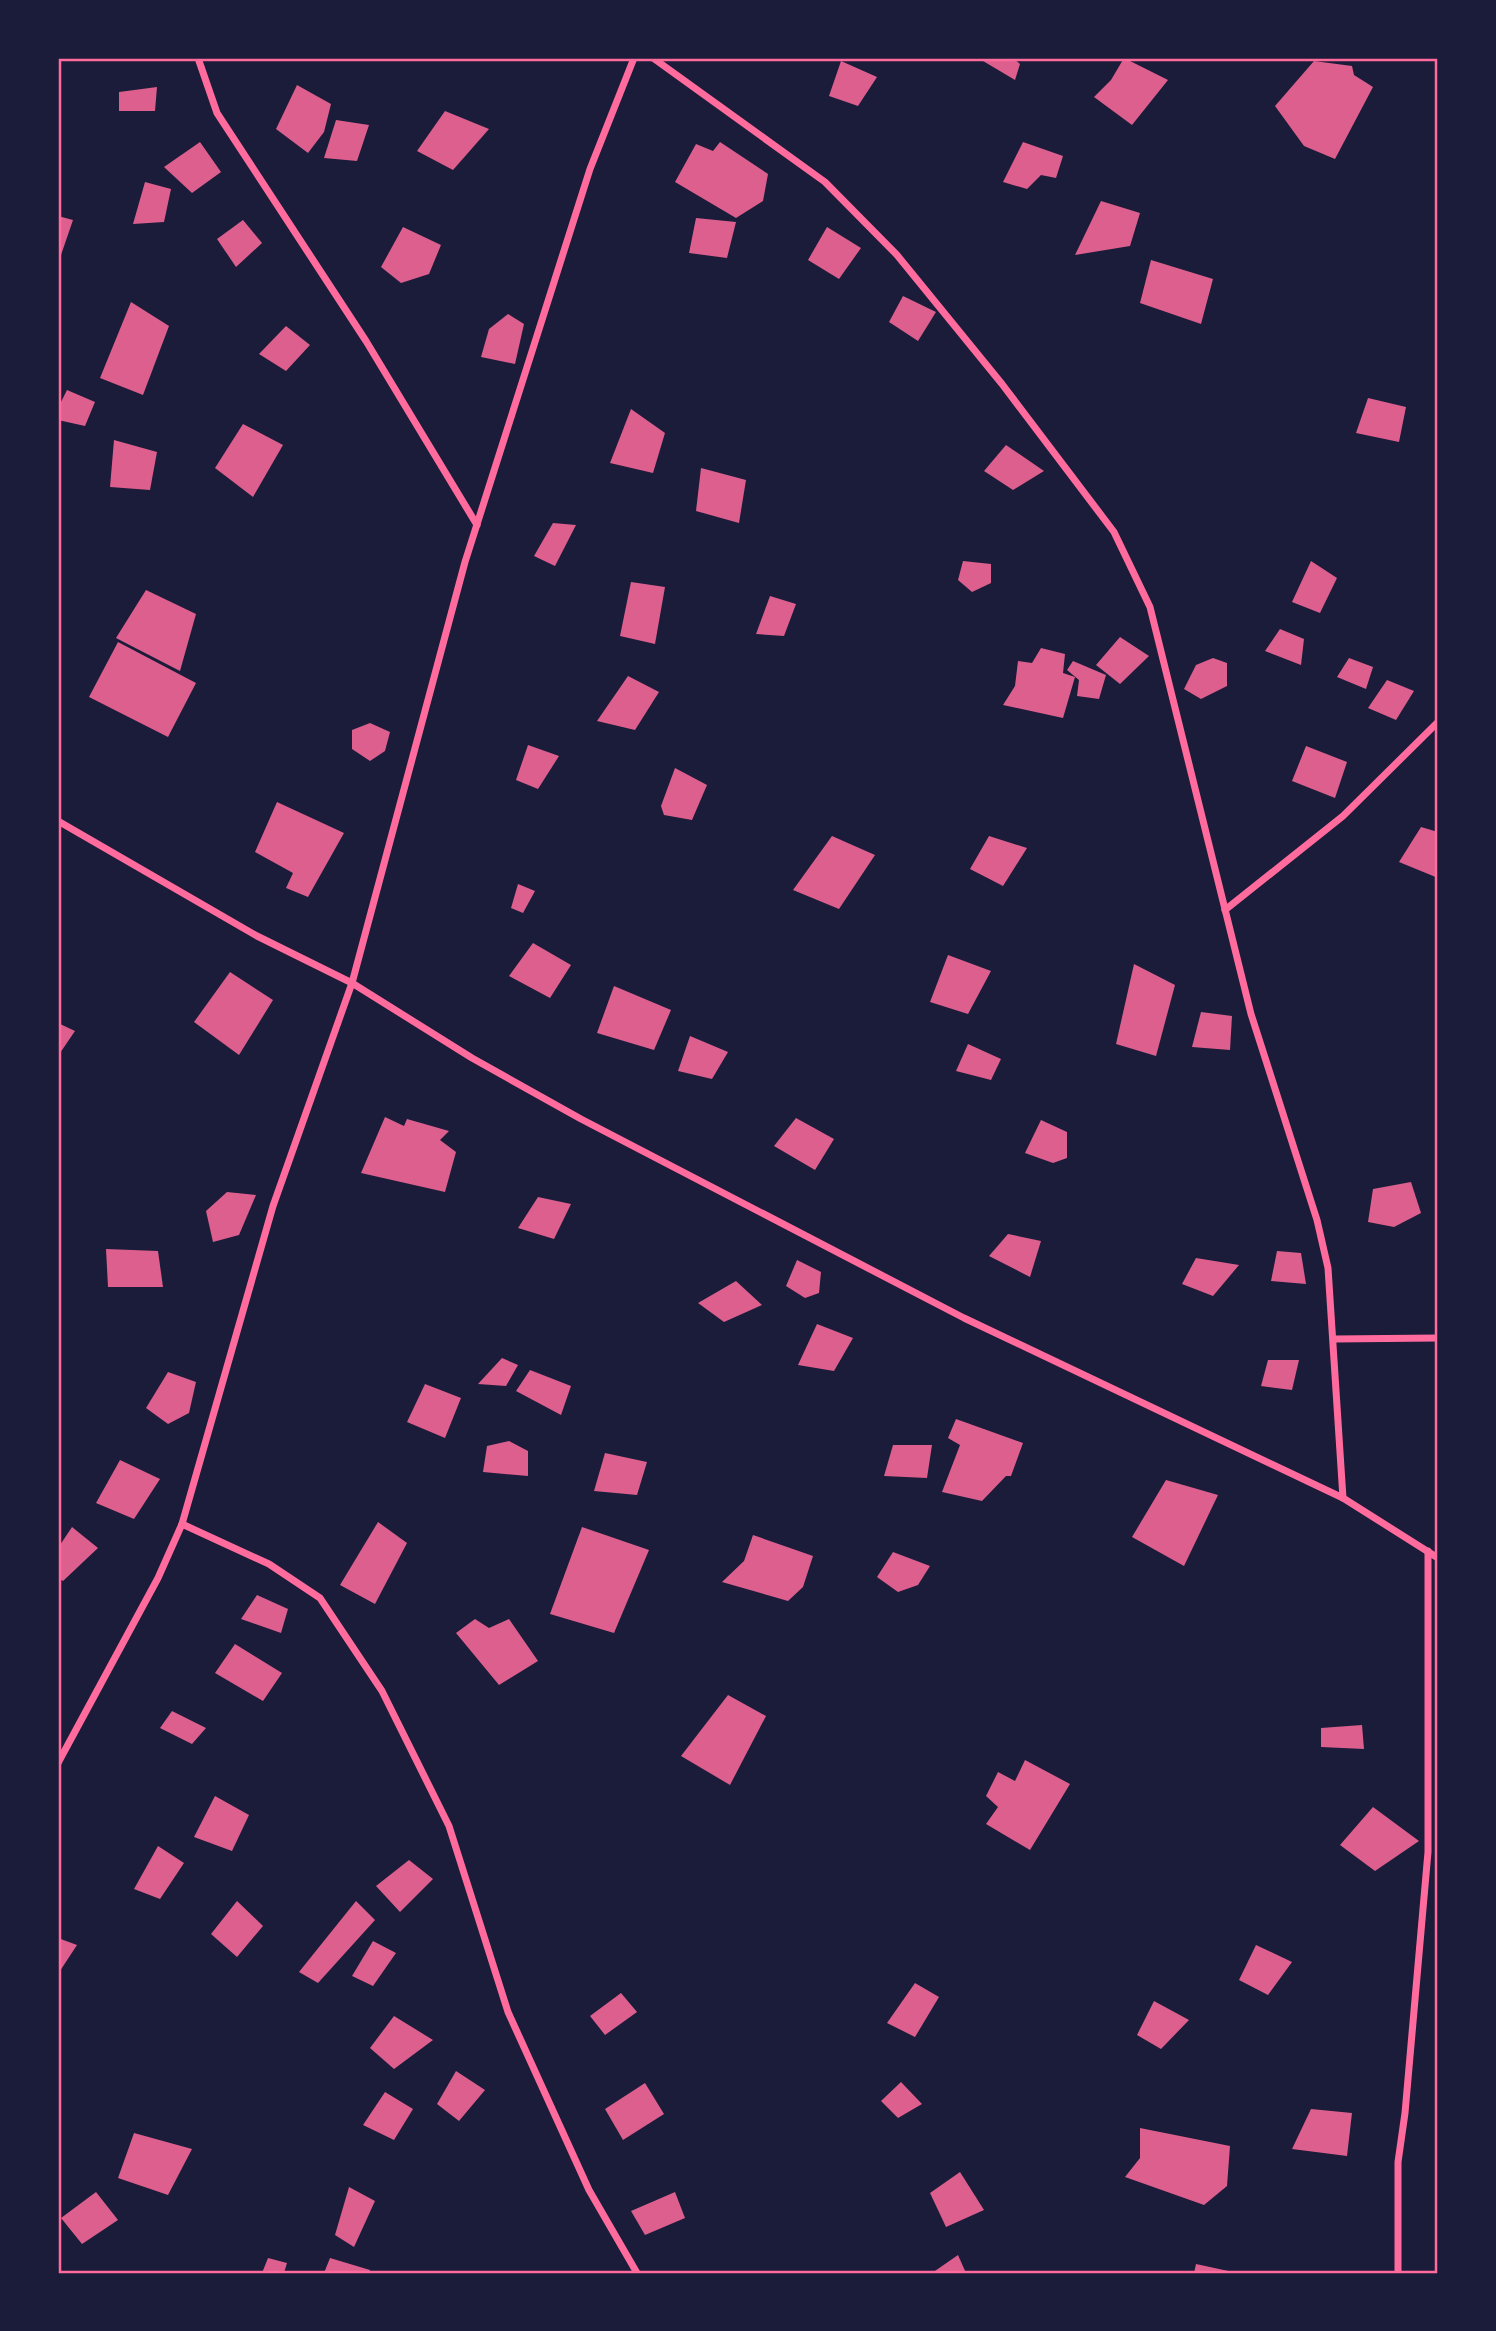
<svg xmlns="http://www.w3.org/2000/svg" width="1496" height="2331" font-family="'Fira Sans',sans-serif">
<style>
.building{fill:#dd5f8e}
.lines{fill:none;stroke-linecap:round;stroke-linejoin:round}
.minor{stroke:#ff6b9d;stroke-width:7}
.neatline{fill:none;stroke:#ff6b9d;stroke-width:2.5}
</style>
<rect width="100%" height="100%" fill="#1b1b3a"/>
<g class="building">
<polygon points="978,58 1013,58 1020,64 1015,80"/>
<polygon points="1124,58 1168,80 1132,125 1094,97 1111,80"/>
<polygon points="841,61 877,77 858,106 829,96"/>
<polygon points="1314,61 1352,66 1354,75 1373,87 1335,159 1304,146 1275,106"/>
<polygon points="297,85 331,104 324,132 308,153 276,129"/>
<polygon points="157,87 155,111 119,111 119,92"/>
<polygon points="445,111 489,129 453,170 417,151"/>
<polygon points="336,120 369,125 357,161 324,158"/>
<polygon points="200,142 221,172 192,193 164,167"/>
<polygon points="720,142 768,174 763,201 736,218 675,182 696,144 713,151"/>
<polygon points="1023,142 1063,156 1056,178 1041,175 1027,189 1003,182"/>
<polygon points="145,182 171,189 164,222 133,224"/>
<polygon points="1101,201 1140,213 1130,246 1075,255"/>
<polygon points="58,216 73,220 61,255 58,255"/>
<polygon points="696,218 736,222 727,258 689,253"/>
<polygon points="243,220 262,243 236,267 217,239"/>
<polygon points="403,227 441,245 429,274 401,283 381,267"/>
<polygon points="827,227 861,248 839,279 808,260"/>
<polygon points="1151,260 1213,279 1201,324 1140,303"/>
<polygon points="903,296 936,312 918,341 889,322"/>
<polygon points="131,302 169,326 143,395 100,378"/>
<polygon points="508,314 524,324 515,364 481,357 489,329"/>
<polygon points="286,326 310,345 286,371 259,354"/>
<polygon points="67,390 95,402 85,426 58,420 58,408"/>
<polygon points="1368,398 1406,407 1399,442 1356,433"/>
<polygon points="631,409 665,433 653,473 610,463"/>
<polygon points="243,424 283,445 253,497 215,468"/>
<polygon points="114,440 157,452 150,490 110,487"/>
<polygon points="1006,445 1044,471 1013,490 984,471"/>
<polygon points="701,468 746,480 739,523 696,511"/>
<polygon points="553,523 576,525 555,566 534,556"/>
<polygon points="963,561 991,564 991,583 972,592 958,580"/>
<polygon points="1311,561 1337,578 1320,613 1292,602"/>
<polygon points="631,582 665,587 655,644 620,636"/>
<polygon points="146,590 196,614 180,671 116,638"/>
<polygon points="770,596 796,604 784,636 756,634"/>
<polygon points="1280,629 1304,639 1301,665 1265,651"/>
<polygon points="1120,637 1149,656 1120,684 1096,665"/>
<polygon points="118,642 196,683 168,737 89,697"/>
<polygon points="1041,648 1065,654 1063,673 1075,677 1063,718 1003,705 1015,686 1018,661 1032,663"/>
<polygon points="1213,658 1227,663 1227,686 1201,699 1184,689 1196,665"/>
<polygon points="1349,658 1373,667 1366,689 1337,677"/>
<polygon points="1073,661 1106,675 1099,699 1077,696 1079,680 1067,670"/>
<polygon points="628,676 659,692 635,730 597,721"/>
<polygon points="1387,680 1414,691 1396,720 1368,708"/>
<polygon points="370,723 390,732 385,751 370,761 352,749 352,730"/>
<polygon points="528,745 559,756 538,789 516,780"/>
<polygon points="1306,746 1347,762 1335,798 1292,781"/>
<polygon points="675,768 707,785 692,820 664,815 661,806"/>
<polygon points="277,802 344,833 308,897 286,888 293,873 255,852"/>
<polygon points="1421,827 1438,832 1438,878 1399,862"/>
<polygon points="832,836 875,855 839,909 793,890"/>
<polygon points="989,836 1027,848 1003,886 970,869"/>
<polygon points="518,884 535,891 523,913 511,908"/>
<polygon points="533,943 571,965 550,998 509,976"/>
<polygon points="948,955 991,971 968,1014 930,1002"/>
<polygon points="1134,964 1175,985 1156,1056 1116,1044"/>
<polygon points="230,972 273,1000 239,1055 194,1022"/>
<polygon points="614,986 671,1010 654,1050 597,1033"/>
<polygon points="1201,1012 1232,1016 1230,1050 1192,1047"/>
<polygon points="58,1023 75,1031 58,1056"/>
<polygon points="690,1036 728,1052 712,1079 678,1071"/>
<polygon points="968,1044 1001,1059 991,1080 956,1071"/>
<polygon points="385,1117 404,1126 407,1119 449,1131 440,1140 456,1152 445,1192 361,1173"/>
<polygon points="796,1118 834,1139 815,1170 774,1146"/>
<polygon points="1041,1120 1067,1132 1067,1158 1053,1163 1025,1153"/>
<polygon points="1411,1182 1421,1213 1394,1227 1368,1222 1373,1189"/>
<polygon points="227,1192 256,1195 239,1235 213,1242 206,1211"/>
<polygon points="538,1197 571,1204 554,1239 518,1228"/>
<polygon points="1008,1234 1041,1241 1030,1277 989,1256"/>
<polygon points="106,1249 158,1251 163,1287 108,1287"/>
<polygon points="1277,1251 1301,1253 1306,1284 1271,1281"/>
<polygon points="1196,1258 1239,1265 1213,1296 1182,1284"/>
<polygon points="797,1260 821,1272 819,1293 805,1298 786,1286"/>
<polygon points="736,1281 762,1305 724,1322 698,1303"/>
<polygon points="817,1324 853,1338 834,1371 798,1365"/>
<polygon points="502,1358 518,1365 506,1386 478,1384"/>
<polygon points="1268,1360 1299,1360 1292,1390 1261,1386"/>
<polygon points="530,1370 571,1386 561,1415 516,1391"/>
<polygon points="168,1372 196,1382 189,1413 168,1424 146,1408"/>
<polygon points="425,1384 461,1398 445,1438 407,1422"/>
<polygon points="956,1419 1023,1443 1011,1476 1006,1476 982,1501 942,1492 960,1445 948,1438"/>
<polygon points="509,1441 528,1451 528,1476 483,1472 487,1446"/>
<polygon points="893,1445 932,1445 927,1478 884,1476"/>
<polygon points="605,1453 647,1462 637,1495 594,1491"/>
<polygon points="120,1460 160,1479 134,1519 96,1503"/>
<polygon points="1166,1480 1218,1495 1184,1566 1132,1537"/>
<polygon points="378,1522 407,1543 375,1604 340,1585"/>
<polygon points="72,1527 98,1548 63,1581 58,1578 58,1548"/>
<polygon points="582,1527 649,1550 614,1633 550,1614"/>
<polygon points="753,1535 813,1556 803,1587 788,1601 722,1582 744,1561"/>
<polygon points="893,1552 930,1566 918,1585 898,1592 877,1577"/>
<polygon points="257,1595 288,1609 281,1633 241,1619"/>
<polygon points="475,1619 489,1628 509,1619 538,1661 499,1685 456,1633"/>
<polygon points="235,1644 282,1673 263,1701 215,1673"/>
<polygon points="728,1695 766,1716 730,1785 681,1756"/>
<polygon points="172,1711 206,1728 192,1744 160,1728"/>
<polygon points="1362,1725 1364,1749 1321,1747 1321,1728"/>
<polygon points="1025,1760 1070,1784 1030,1850 986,1824 998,1807 986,1796 998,1772 1015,1781"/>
<polygon points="215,1796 249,1815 232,1851 194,1837"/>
<polygon points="1373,1807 1419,1841 1375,1871 1340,1845"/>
<polygon points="158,1846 184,1863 160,1899 134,1889"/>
<polygon points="409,1860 433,1879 400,1912 376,1886"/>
<polygon points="237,1901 263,1926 237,1957 211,1934"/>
<polygon points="356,1901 375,1920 318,1983 299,1972"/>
<polygon points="58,1938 77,1945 58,1974"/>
<polygon points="373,1941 396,1953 373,1986 352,1976"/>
<polygon points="1256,1945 1292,1962 1268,1995 1239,1980"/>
<polygon points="915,1983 939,1997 915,2037 887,2023"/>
<polygon points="621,1993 637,2012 605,2035 590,2016"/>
<polygon points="1154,2001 1189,2020 1161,2049 1137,2035"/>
<polygon points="394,2016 433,2040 394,2069 370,2048"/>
<polygon points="456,2071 485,2090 459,2121 437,2104"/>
<polygon points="901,2082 922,2104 898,2118 881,2101"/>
<polygon points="645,2083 664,2114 623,2140 605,2109"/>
<polygon points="385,2092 413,2109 394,2140 363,2125"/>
<polygon points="1311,2109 1352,2113 1347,2156 1292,2149"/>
<polygon points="1140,2128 1230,2146 1227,2186 1204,2205 1125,2177 1140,2158"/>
<polygon points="134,2133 192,2149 168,2195 118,2178"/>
<polygon points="960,2172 984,2210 946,2227 930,2193"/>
<polygon points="349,2187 375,2201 354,2247 335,2235"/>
<polygon points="96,2192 118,2220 82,2244 61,2218"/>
<polygon points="675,2192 685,2218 645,2235 631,2211"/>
<polygon points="958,2255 966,2273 932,2273"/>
<polygon points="268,2258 287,2263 284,2273 262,2273"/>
<polygon points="330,2258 370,2270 370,2273 324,2273"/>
<polygon points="1196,2264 1233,2272 1233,2273 1194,2273"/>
</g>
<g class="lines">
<g class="minor">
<polyline points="198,58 217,113 366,341 477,525"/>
<polyline points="653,58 825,182 897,255 1002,384 1114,532 1150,607 1251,1014 1317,1220 1328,1268 1343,1498"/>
<polyline points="58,821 257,936 352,983 472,1058 581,1119 964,1318 1343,1498 1438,1558"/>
<polyline points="1225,910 1343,816 1438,722"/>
<polyline points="1334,1339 1438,1338"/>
<polyline points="182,1524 269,1564 320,1598 382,1691 449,1826 508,2012 589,2190 637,2273"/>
<polyline points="58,1763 158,1578 182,1524 273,1206 352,983 465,562 590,169 634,58"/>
<polyline points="1398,2273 1398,2162 1405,2113 1428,1852 1428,1551"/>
</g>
</g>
<rect width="1496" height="2331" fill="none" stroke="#1b1b3a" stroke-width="119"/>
<rect x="60" y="60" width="1376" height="2212" class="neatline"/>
</svg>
